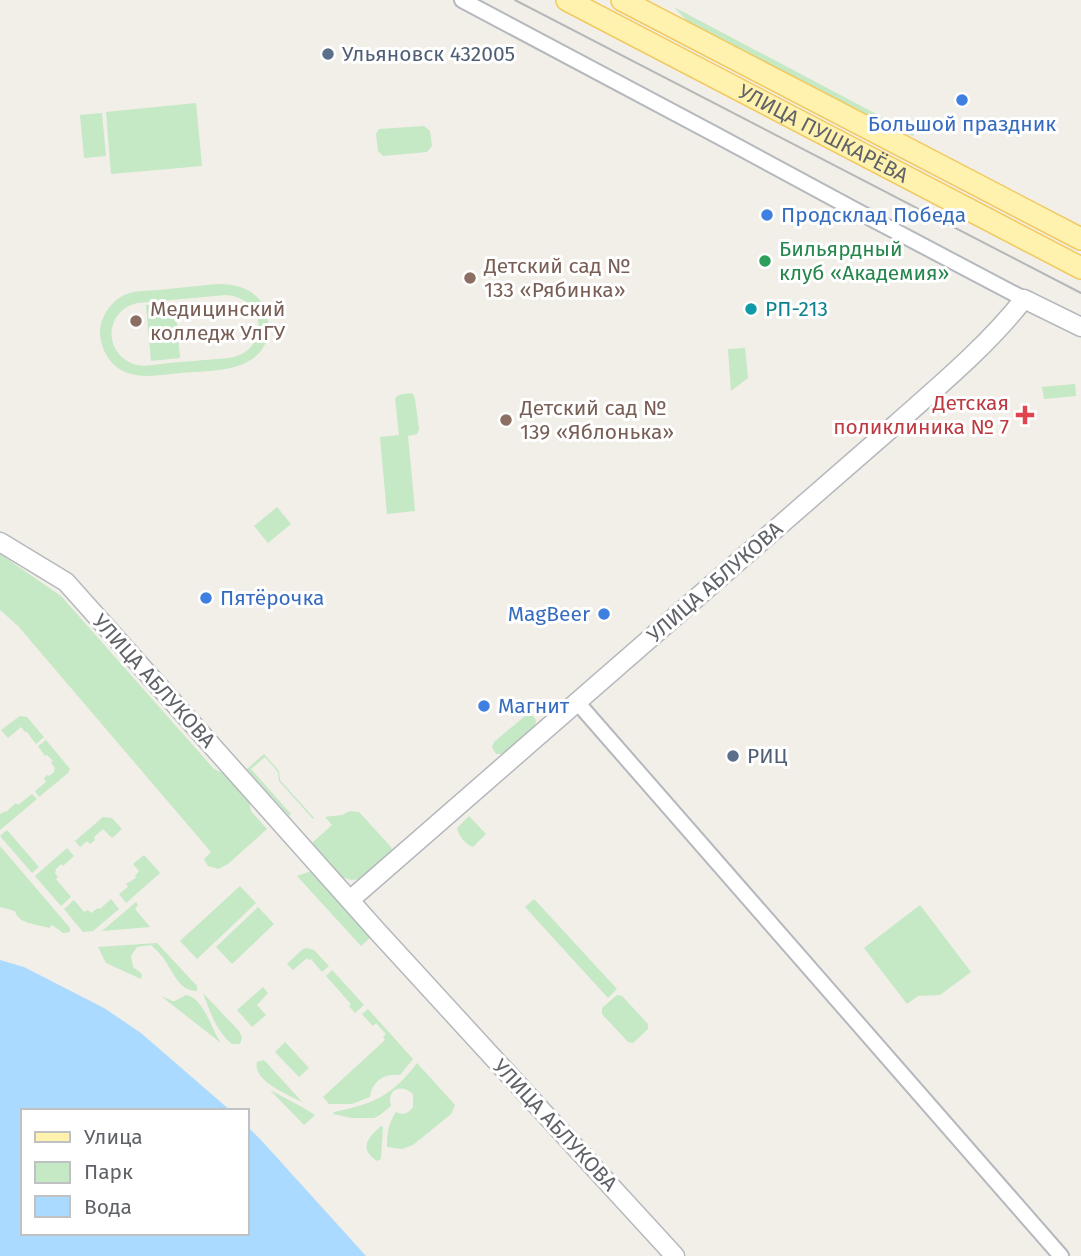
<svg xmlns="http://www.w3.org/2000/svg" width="1081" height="1256" font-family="'Fira Sans',sans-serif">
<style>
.green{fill:#c5e8c5;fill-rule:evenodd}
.water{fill:#aadaff}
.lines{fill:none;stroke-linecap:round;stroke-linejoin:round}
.minor-casing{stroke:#b5b8bc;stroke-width:18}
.tertiary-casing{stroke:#b5b8bc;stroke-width:21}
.primary-casing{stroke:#f2c960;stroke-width:24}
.minor{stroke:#fff;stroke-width:14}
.tertiary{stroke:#fff;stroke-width:18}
.primary{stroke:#fff2af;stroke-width:21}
.tram{stroke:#b6b7b8;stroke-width:2}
.service-dot{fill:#5c6f8a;stroke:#fff;stroke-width:2.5}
.shop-dot{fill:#3f7fe0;stroke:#fff;stroke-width:2.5}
.leisure-dot{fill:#2e9e5b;stroke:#fff;stroke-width:2.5}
.education-dot{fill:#8d6e63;stroke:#fff;stroke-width:2.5}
.culture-dot{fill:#0f9aa8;stroke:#fff;stroke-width:2.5}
.health-dot{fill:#e0444e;stroke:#fff;stroke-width:2.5}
.labels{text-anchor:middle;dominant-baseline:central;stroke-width:6;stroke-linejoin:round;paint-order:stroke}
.service-label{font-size:21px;fill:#4e5e75;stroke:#fff;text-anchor:start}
.shop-label{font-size:21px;fill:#366cbe;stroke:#fff;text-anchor:start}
.street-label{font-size:21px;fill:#5f6368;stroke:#fff}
.leisure-label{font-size:21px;fill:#27864d;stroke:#fff;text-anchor:start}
.education-label{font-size:21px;fill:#785e54;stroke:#fff;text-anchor:start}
.culture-label{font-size:21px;fill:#0d838f;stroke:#fff;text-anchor:start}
.health-label{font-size:21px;fill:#be3a42;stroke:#fff;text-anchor:end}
</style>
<rect width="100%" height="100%" fill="#f1efe8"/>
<g class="green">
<polygon points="674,7 914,134 913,136 889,128 689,23"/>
<polygon points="196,103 202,166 111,174 106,112"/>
<polygon points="102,113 106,156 84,158 80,115"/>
<polygon points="424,126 430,131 432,146 427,152 383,156 378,151 376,134 379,129"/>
<path d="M217,284c19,0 36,4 46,21 5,9 7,21 5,31 -10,38 -57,34 -87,37 -17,1 -37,6 -53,0 -18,-6 -28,-24 -28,-42 1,-15 12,-32 27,-37 9,-4 21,-3 31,-4 20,-2 40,-4 59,-6zM226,295c42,3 44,57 3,63 -20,2 -40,3 -60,5 -10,1 -22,4 -32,2 -17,-4 -28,-20 -25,-37 3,-13 12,-22 25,-25z"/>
<polygon points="175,303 180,358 151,361 146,305"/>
<polygon points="745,348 748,378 731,391 728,349"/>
<polygon points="1075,384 1076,396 1044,399 1042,387"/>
<polygon points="410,393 413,394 415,399 419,429 417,434 408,436 415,511 387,514 380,437 399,435 395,398 399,395"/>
<polygon points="277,507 291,524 268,543 254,526"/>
<polygon points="0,554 61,596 214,769 225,774 242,789 249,801 251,811 267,829 228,864 218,869 208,866 204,859 211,852 18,626 0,610"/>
<polygon points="531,714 536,720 535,726 502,754 496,754 492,747 494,742 525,716"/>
<polygon points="20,716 27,717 44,737 36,744 27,732 25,732 21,727 8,738 1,730"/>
<polygon points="46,740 70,769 68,773 39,797 35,791 46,782 44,778 47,775 49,776 54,772 54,770 55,768 51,763 53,761 47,755 45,756 38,746"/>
<polygon points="264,754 279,771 280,780 314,818 313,819 279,781 278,772 265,757 251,769 291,814 289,816 247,769"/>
<polygon points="32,794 37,799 0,830 0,813 1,814 5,811 6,812 16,803 18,805"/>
<polygon points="350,811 359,812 391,847 393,852 363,879 351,880 341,877 312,843 332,825 325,817 342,815"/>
<path d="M469,816l17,18 -13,13c-8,-3 -14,-11 -16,-19z"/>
<polygon points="103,817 112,818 122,829 112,838 103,829 94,837 95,840 90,844 87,841 80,847 75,841"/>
<polygon points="7,830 39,867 32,873 0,836"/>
<path d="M0,846l70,82v4l-7,1 -11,-8 -3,3c-12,-4 -31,-4 -34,-17l-15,-4z"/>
<polygon points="67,848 74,856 63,866 61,864 56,869 55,873 58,877 56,879 71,897 61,906 35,876"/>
<polygon points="144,855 160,873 126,903 119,894 128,887 126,884 136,878 135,876 139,871 133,864"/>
<polygon points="308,872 315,873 372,936 361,946 297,876"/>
<polygon points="240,886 256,903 197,959 180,941"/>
<polygon points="111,899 119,909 93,931 83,932 64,909 74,900 84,912 88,910 91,913 98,908 100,909"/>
<polygon points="534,899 617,989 608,998 525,907"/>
<polygon points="136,902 138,905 135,909 150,927 102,931"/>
<polygon points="920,905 971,972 940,995 918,996 907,1004 864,948"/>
<polygon points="258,907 274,924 232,964 216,947"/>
<path d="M157,943l40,43v5c-17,0 -23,-17 -31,-29 -4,-7 -10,-12 -15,-17l-14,2 -6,9 2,11 9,7 -1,5 -35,-16 -8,-16z"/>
<polygon points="307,948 314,950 329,966 322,972 311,959 309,960 307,958 293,970 287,964 303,949"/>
<polygon points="332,970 364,1005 355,1013 349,1006 351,1004 326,976"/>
<polygon points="263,987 268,993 257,1005 266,1015 252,1027 237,1010"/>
<path d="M203,993l36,38 3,6 -2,7h-8c-16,-13 -22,-33 -29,-51z"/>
<path d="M186,995c18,3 25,34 35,48l-60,-47c17,7 9,7 25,-1z"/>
<polygon points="617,995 622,996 648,1024 648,1029 633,1043 628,1042 602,1014 602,1008"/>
<path d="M368,1009l45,50 -13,16c-16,-2 -28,6 -30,22l-18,7h-23l-6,-7 62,-57 -2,-3 3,-3 -10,-11 -3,3 -11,-12z"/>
<polygon points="285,1042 309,1068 299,1077 275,1052"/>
<path d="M263,1060l3,2 36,40c-13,-7 -50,-21 -45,-40z"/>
<path d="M417,1063l38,42 -4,9 -38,31 -11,4 -15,-2c0,-12 1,-24 9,-35 7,4 13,1 17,-5v-13c-12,-11 -27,-5 -22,12l-11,9 -6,3h-22l-19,-4 1,-2c39,-8 58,-16 83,-49z"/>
<polygon points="270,1090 302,1107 315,1115 304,1125"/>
<path d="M381,1126l2,1 -2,32 -4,2c-19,-13 -9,-23 4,-35z"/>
</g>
<polygon class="water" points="0,960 24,967 104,1008 141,1033 231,1111 23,1111 23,1233 247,1233 247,1126 261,1140 366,1256 0,1256"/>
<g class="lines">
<defs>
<g id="minor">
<polyline points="462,0 718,136 857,211 1024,299"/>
<polyline points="577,702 1061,1256"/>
</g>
<g id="tertiary">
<polyline points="0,542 66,582 378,932 675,1256"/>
<path d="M350,900l545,-475c45,-40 92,-79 129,-126l57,28"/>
</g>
<g id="primary">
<path id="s1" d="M567,0l514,268"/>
<polyline points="622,0 1081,239"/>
</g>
</defs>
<use href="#minor" class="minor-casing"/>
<use href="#tertiary" class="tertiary-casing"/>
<use href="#primary" class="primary-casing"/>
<use href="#minor" class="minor"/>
<use href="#tertiary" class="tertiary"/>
<use href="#primary" class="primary"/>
<polyline class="tram" points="515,0 1081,293"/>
</g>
<g class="service-dot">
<circle cx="328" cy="54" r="7"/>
<circle cx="733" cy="756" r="7"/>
</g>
<g class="shop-dot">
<circle cx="962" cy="100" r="7"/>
<circle cx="767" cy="215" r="7"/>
<circle cx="206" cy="598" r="7"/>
<circle cx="604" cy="614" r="7"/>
<circle cx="484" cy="706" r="7"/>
</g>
<circle class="leisure-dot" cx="765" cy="261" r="7"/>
<g class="education-dot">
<circle cx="470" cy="278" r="7"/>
<circle cx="136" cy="321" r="7"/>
<circle cx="506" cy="420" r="7"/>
</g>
<circle class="culture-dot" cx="751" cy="309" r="7"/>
<path class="health-dot" d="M1021.5 404.5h7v7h7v7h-7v7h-7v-7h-7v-7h7z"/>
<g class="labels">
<g class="service-label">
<text x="342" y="54">Ульяновск 432005</text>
<text x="747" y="756">РИЦ</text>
</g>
<g class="shop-label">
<text x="962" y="124" text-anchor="middle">Большой праздник</text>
<text x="781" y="215">Продсклад Победа</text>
<text x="220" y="598">Пятёрочка</text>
<text x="590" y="614" text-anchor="end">MagBeer</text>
<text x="498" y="706">Магнит</text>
</g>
<g class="street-label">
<text stroke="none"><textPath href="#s1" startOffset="289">УЛИЦА ПУШКАРЁВА</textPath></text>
<text transform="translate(715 582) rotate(-41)">УЛИЦА АБЛУКОВА</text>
<text transform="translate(154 681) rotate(48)">УЛИЦА АБЛУКОВА</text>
<text transform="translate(555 1125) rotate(47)">УЛИЦА АБЛУКОВА</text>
</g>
<g class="leisure-label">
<text x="779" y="249">Бильярдный<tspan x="779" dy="24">клуб «Академия»</tspan></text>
</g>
<g class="education-label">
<text x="484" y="266">Детский сад №<tspan x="484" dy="24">133 «Рябинка»</tspan></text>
<text x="150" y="309">Медицинский<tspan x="150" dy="24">колледж УлГУ</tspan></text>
<text x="520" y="408">Детский сад №<tspan x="520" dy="24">139 «Яблонька»</tspan></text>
</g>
<g class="culture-label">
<text x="765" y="309">РП-213</text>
</g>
<g class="health-label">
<text x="1009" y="403">Детская<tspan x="1009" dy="24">поликлиника № 7</tspan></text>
</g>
</g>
<rect x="21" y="1109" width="228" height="126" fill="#ffffff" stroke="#bfc1c3" stroke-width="2"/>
<rect x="35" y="1132" width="35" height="10" fill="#fff2af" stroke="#bfc1c3" stroke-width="2"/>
<text x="84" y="1144" font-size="21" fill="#5f6368">Улица</text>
<rect x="35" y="1162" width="35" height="21" fill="#c5e8c5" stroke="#bfc1c3" stroke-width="2"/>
<text x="84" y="1179" font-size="21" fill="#5f6368">Парк</text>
<rect x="35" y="1196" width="35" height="21" fill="#aadaff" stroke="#bfc1c3" stroke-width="2"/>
<text x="84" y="1214" font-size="21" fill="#5f6368">Вода</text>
</svg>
